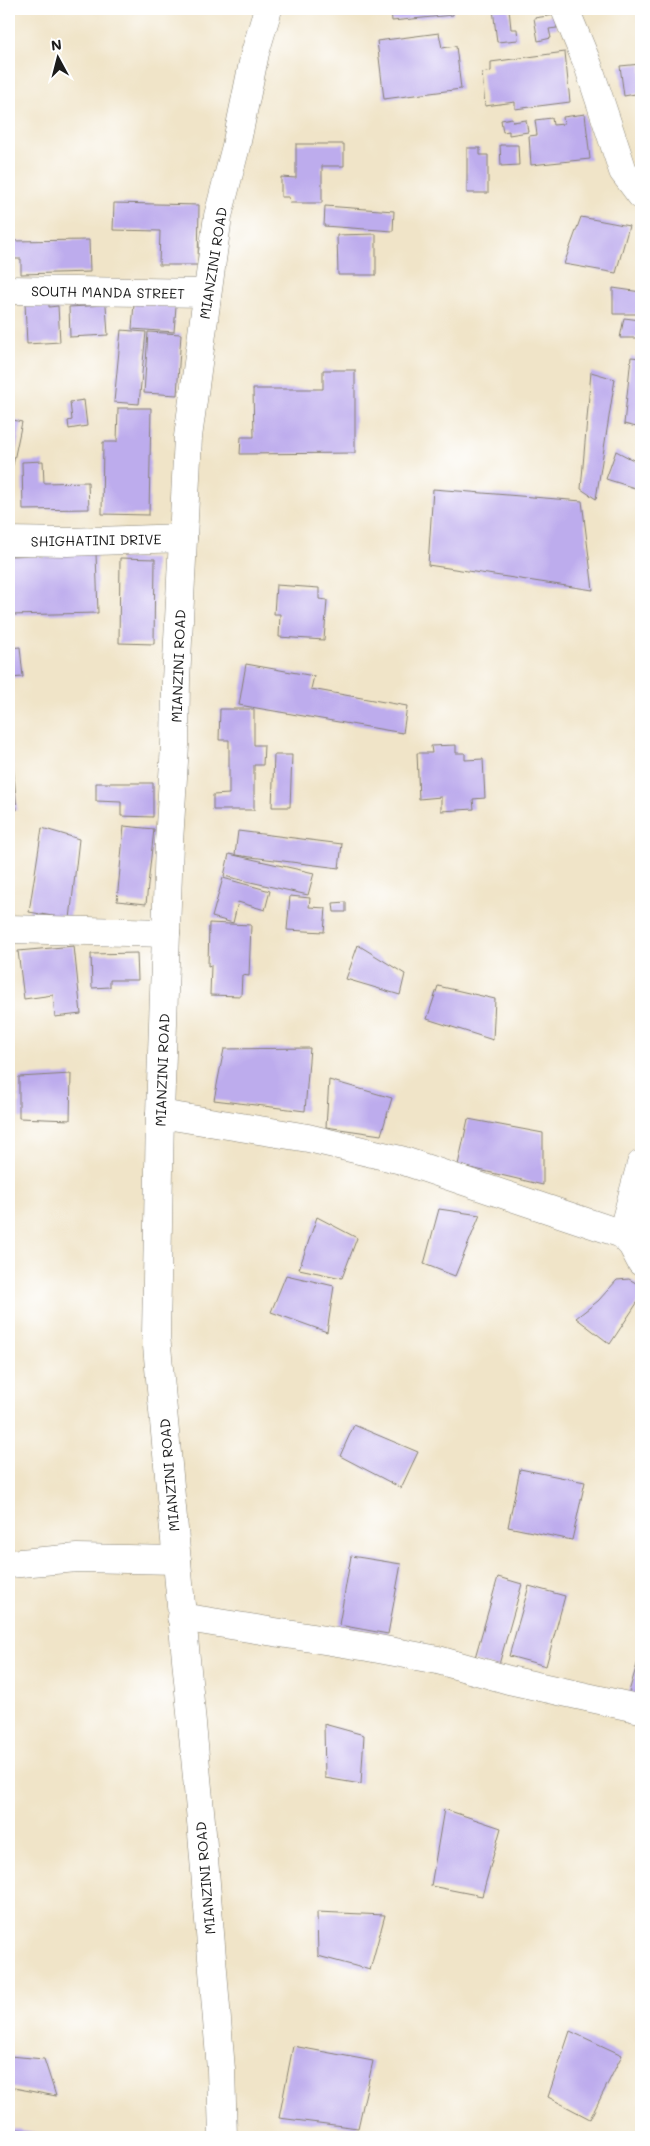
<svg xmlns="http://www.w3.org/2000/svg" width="650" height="2146" font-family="Mali,sans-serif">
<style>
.building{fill:#bdaced}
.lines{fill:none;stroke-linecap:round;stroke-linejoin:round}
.street-casing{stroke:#868072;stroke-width:29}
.secondary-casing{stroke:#868072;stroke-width:29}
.street{stroke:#fff;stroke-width:28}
.secondary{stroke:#fff;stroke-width:28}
.labels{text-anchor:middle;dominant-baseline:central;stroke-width:4;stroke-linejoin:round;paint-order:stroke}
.street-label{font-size:14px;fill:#1c1c1c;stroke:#fff}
</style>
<rect width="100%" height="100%" fill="#fff"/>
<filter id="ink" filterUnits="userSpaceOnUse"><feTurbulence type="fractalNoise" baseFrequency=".02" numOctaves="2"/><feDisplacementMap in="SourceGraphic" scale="10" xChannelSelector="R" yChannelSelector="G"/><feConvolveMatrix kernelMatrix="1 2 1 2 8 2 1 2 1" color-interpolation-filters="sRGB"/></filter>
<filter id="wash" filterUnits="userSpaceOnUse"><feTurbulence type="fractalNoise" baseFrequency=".0096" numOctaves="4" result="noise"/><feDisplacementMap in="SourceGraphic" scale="20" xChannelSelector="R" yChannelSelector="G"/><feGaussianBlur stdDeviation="1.12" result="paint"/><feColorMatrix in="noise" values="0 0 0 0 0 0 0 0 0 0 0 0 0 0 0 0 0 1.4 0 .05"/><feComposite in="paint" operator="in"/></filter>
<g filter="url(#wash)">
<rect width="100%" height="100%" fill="#f0e4c8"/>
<g id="blocks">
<g class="building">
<polygon points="391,9 453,9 453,15 392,21"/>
<polygon points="493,9 509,9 511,29 517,29 518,40 497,42"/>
<polygon points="555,15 557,28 549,29 551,38 538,41 534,18"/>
<polygon points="439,33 442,48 456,46 461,89 384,99 377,41"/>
<polygon points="565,52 570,102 515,109 515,102 485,106 482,73 491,71 491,62"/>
<polygon points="641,64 641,93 624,96 620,66"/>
<polygon points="585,114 590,159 531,165 529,136 537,135 535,120 552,118 553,125 564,124 563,117"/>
<polygon points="512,118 513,122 526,120 528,132 509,135 509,131 503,132 501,120"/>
<polygon points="296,144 344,144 344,166 322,166 322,203 290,203 289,197 281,197 281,177 296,178"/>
<polygon points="500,145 518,145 519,165 501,166"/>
<polygon points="467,148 480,148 480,155 488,155 488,193 467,193"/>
<polygon points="114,203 199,205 198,265 159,265 160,231 113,230"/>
<polygon points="325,206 394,211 393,231 324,226"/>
<polygon points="581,217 629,226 616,273 564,264"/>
<polygon points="376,234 376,275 338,275 337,235"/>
<polygon points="89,240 90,272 21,274 21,259 10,259 10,241"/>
<polygon points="613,288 641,292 641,314 613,314"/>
<polygon points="49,302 49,307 58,306 60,342 27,344 25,303"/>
<polygon points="134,303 176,306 174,332 132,329"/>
<polygon points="106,305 108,335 70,337 69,307"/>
<polygon points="624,318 641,320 641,338 620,338"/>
<polygon points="121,330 146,332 139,404 114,402"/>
<polygon points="148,332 181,334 177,395 144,393"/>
<polygon points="631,357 641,358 641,428 624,424"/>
<polygon points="323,370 355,370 355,453 240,454 241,437 254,437 253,389 323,389"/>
<polygon points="591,372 615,379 596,499 581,489"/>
<polygon points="84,400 87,426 69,429 68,421 72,420 70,402"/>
<polygon points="118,408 151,408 149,515 102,514 103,442 117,442"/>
<polygon points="9,419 22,422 13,465 9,464"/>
<polygon points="616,451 641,464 641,490 606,479"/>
<polygon points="43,461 44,483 88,482 89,509 23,510 22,462"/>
<polygon points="433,489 582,501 593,590 428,565"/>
<polygon points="96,553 98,613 9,615 9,556"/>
<polygon points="120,558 155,559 154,644 119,643"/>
<polygon points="276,585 319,588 319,599 327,600 324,640 279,637 280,614 274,614"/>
<polygon points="20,647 23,677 9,678 9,648"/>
<polygon points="246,664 314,676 311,689 407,706 403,733 239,705"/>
<polygon points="220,709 254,709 254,745 264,745 263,765 254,765 254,810 213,810 213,795 229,794 229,740 219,740"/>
<polygon points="456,745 456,753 465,753 465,760 483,759 485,798 473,799 474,809 441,811 441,797 419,799 417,753 432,753 431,746"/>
<polygon points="9,753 12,753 17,810 9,810"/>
<polygon points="274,755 292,755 290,807 272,807"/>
<polygon points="96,783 153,783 153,817 121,816 121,802 96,801"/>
<polygon points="124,826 154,829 146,904 117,901"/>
<polygon points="42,828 79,839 70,919 29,912"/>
<polygon points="238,831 342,844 339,868 235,855"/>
<polygon points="229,854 314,873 308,895 224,876"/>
<polygon points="223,878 270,891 265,910 238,902 233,923 212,917"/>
<polygon points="290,896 310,898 309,907 326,908 324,932 287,930"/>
<polygon points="346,902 346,912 334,912 333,903"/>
<polygon points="209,923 251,925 249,976 242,975 241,996 210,995 211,965 208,966"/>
<polygon points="358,945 405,974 400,995 346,979"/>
<polygon points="74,946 81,1014 55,1017 53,995 24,999 18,951"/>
<polygon points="137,953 138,980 110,980 110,987 92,988 91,954"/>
<polygon points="438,986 495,999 493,1040 427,1019"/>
<polygon points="310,1048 305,1111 214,1100 224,1049"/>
<polygon points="71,1074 70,1120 19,1118 19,1077"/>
<polygon points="329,1080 392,1098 381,1135 326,1127"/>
<polygon points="468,1119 543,1133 543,1185 458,1165"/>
<polygon points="439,1209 480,1215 455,1276 424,1264"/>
<polygon points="317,1217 357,1238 342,1278 299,1269"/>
<polygon points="286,1275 334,1286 327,1332 271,1312"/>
<polygon points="629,1279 641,1286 641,1297 610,1344 576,1318 598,1301 617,1280"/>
<polygon points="354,1425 418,1452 401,1488 340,1456"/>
<polygon points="520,1469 585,1482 572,1540 508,1527"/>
<polygon points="351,1556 401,1564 388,1634 339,1625"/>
<polygon points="498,1577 522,1584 498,1668 474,1661"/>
<polygon points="529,1586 565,1596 546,1666 509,1656"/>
<polygon points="641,1651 641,1699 628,1695"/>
<polygon points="324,1724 364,1735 361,1784 325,1778"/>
<polygon points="444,1809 501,1828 482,1896 431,1886"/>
<polygon points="317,1912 385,1915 370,1970 318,1956"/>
<polygon points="570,2031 622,2055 590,2119 548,2097"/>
<polygon points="293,2046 373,2061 358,2128 279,2118"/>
<polygon points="9,2056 44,2059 56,2096 9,2087"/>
<polygon points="9,2128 60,2136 60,2137 9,2137"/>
</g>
</g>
</g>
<g filter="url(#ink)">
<use href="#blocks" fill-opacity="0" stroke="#868072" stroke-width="1"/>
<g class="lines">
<defs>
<g id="street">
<polyline points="565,9 588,65 623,171 641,195"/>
<polyline points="9,290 207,293"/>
<polyline points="9,541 68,542 183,538"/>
<polyline points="9,929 166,933"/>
<polyline points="160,1114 308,1138 401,1160 622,1234 632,1245 641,1262"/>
<polyline points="622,1234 641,1164"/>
<polyline points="9,1564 77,1558 177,1560"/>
<polyline points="181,1617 368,1647 438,1660 509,1680 641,1709"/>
</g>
<polyline id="secondary" points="223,2137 221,2070 201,1821 156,1335 160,1114 169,842 175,745 176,681 188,437 218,216 236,146 255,53 268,9"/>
</defs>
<use href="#street" class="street-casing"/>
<use href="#secondary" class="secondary-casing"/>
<use href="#street" class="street"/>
<use href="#secondary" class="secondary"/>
</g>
</g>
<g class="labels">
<g class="street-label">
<text transform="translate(213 263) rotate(-81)">MIANZINI ROAD</text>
<text transform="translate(108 292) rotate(1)">SOUTH MANDA STREET</text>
<text transform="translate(96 540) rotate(-1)">SHIGHATINI DRIVE</text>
<text transform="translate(178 666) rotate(-88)">MIANZINI ROAD</text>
<text transform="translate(162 1070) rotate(-88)">MIANZINI ROAD</text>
<text transform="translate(169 1475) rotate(-95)">MIANZINI ROAD</text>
<text transform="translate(205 1878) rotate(-95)">MIANZINI ROAD</text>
</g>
</g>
<rect width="650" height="2146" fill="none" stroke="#fff" stroke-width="30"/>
<g transform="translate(58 58) rotate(353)" stroke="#ffffff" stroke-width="4" paint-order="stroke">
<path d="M0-4L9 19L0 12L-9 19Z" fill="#1c1c1c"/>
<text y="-8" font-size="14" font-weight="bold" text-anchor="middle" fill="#1c1c1c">N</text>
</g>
</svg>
